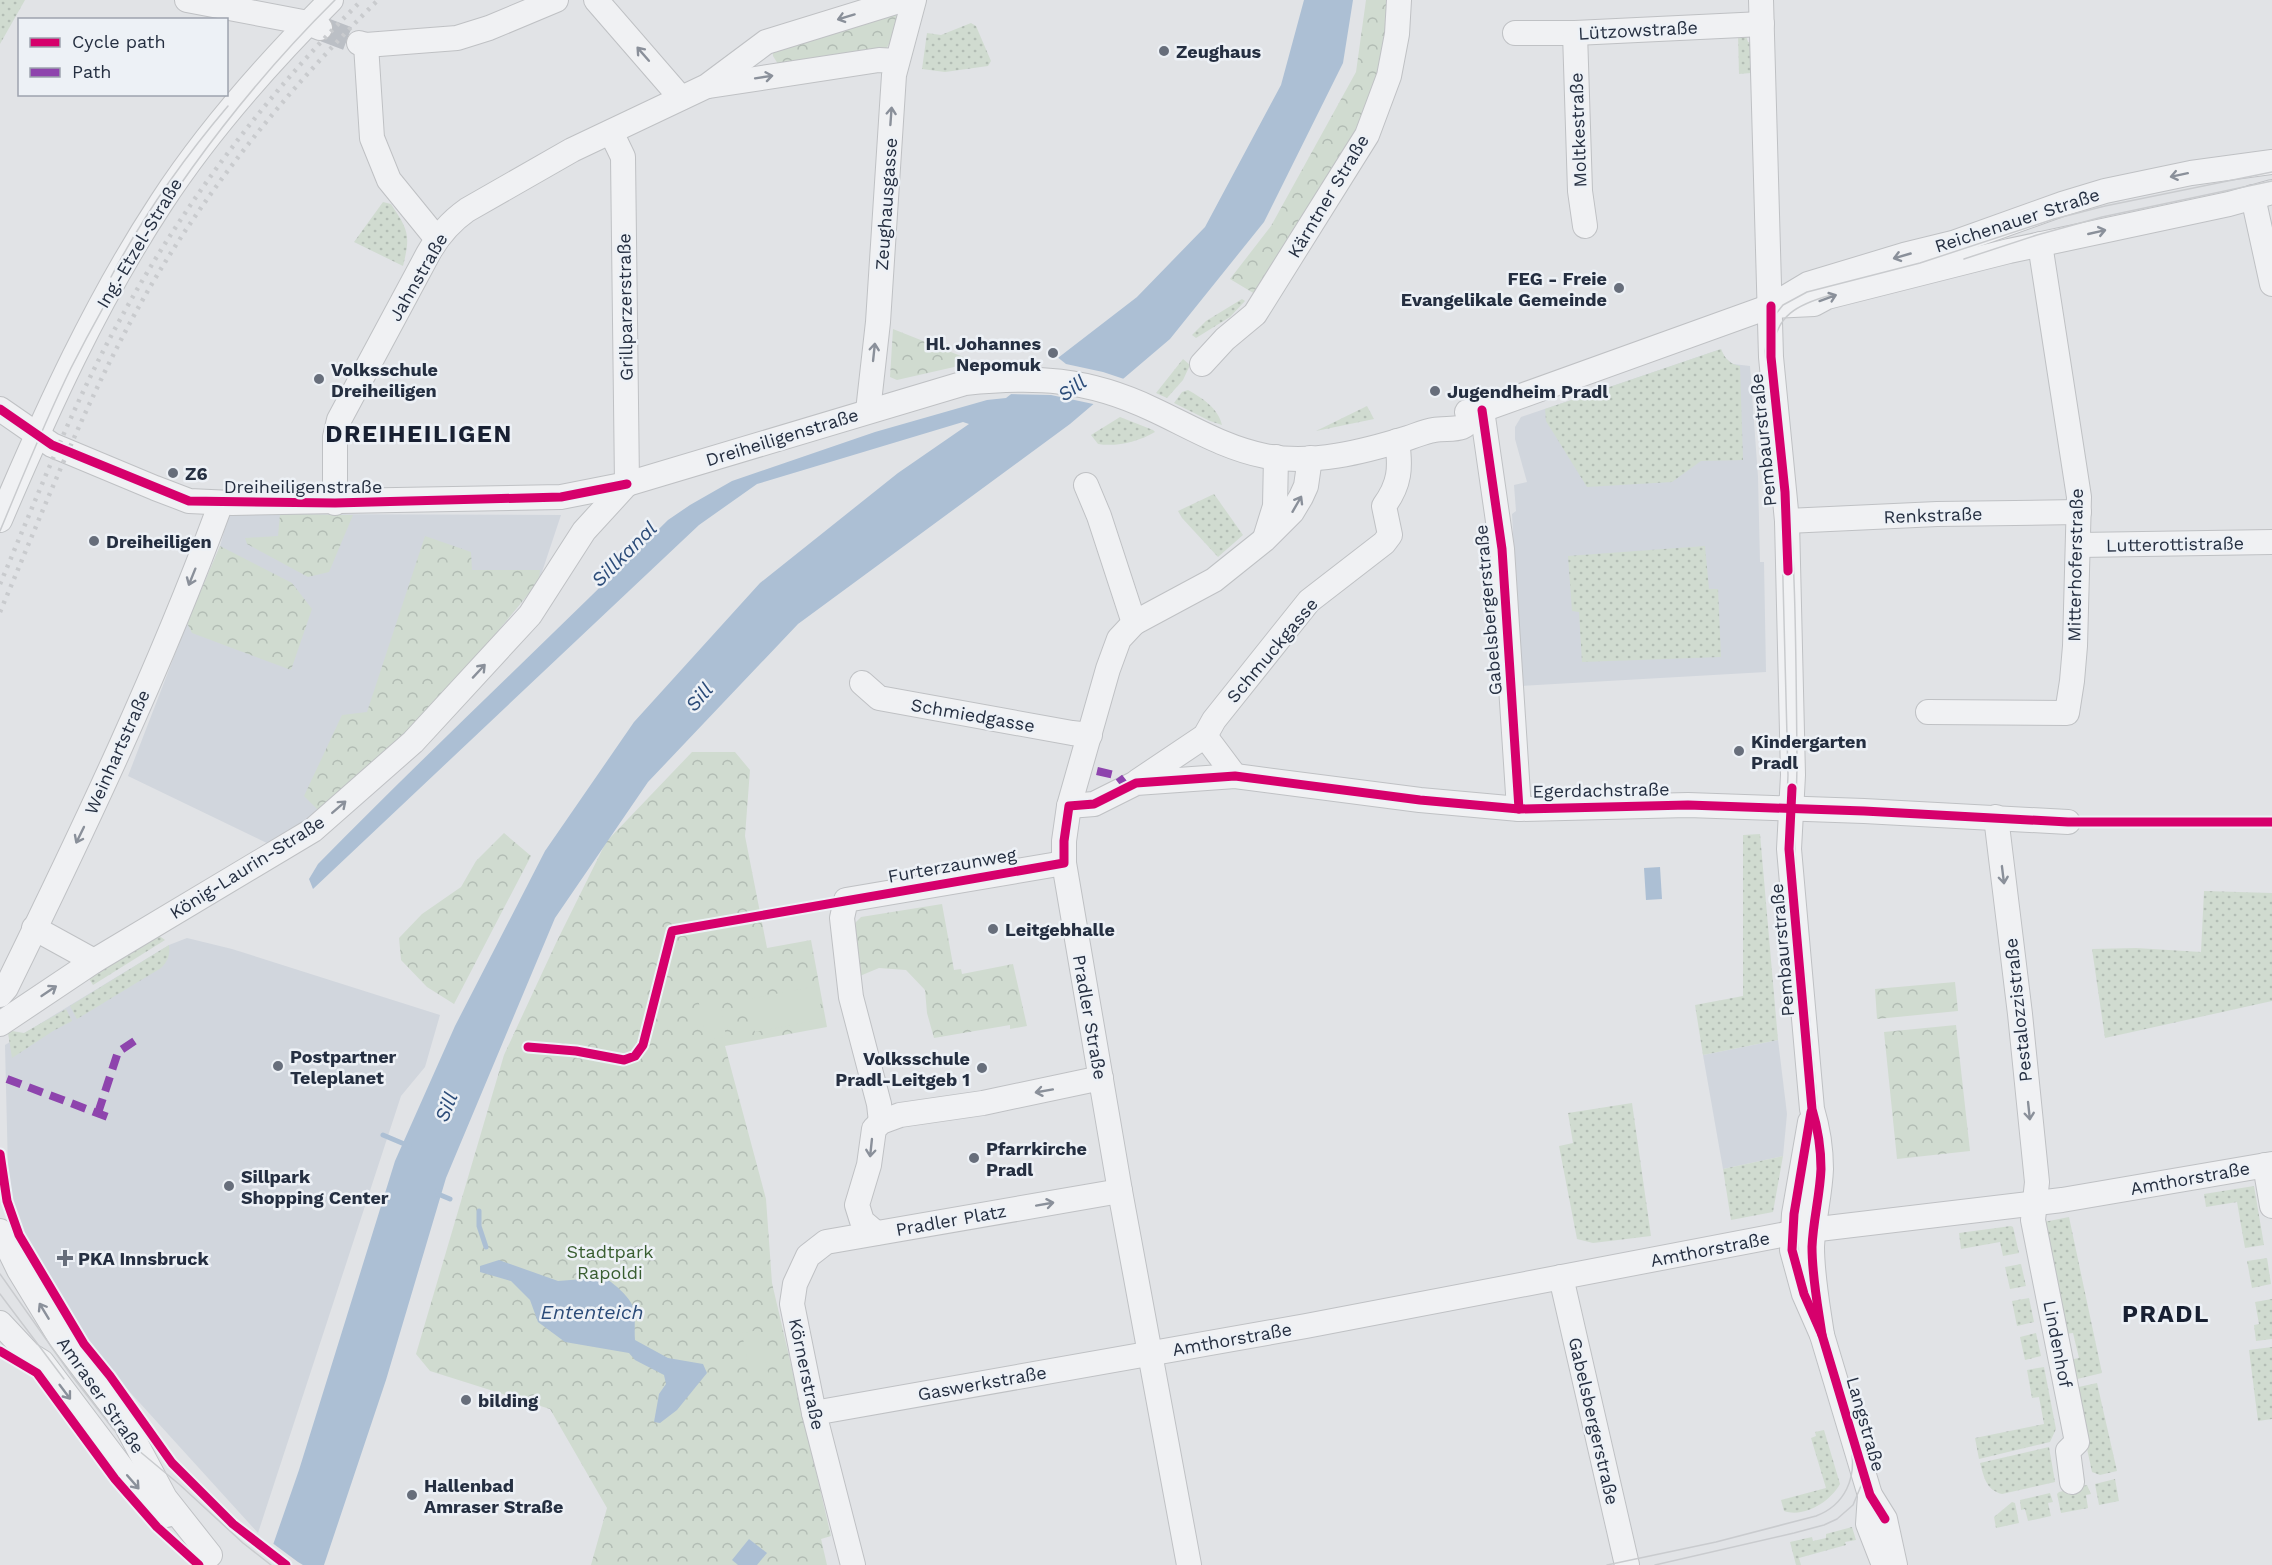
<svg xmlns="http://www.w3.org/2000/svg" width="2272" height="1565" font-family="'Work Sans',sans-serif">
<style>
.built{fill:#d1d6dd}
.grass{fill:url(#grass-dots)}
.park{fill:url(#park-crowns)}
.pitch{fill:#d0dbd0}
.water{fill:#acbfd4}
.pier{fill:#e1e3e6}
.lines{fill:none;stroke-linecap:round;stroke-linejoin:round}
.stream{stroke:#acbfd4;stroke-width:5}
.minor-tunnel{stroke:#bbbfc5;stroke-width:24;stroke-dasharray:24 12;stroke-linecap:butt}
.minor-casing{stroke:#bfc1c4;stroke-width:26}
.minor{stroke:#f0f1f3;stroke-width:24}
.tram{stroke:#c9cbce;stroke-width:1.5}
.rail{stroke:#c9cbce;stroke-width:4.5;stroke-dasharray:3 6;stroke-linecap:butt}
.quiet{stroke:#8e44ad;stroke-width:8;stroke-dasharray:15 8;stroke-linecap:butt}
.cycleway-casing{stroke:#edf1f6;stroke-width:13}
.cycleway{stroke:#d6006c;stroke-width:9}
.oneway{stroke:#8a909a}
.poi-dot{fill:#676e7b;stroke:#edf1f6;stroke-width:2}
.labels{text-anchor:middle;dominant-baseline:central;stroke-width:5;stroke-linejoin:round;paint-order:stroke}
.street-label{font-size:18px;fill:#252f41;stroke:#edf1f6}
.poi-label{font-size:18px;font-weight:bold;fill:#252f41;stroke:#edf1f6;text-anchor:start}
.park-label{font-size:18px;fill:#395e31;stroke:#edf1f6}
.water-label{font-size:20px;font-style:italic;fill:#2c4c79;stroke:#edf1f6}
.district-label{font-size:24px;font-weight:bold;letter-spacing:1.5px;fill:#182032;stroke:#edf1f6}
</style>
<defs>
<pattern id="grass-dots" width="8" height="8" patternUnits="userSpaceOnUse" patternTransform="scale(1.5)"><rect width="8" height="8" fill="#d0dbd0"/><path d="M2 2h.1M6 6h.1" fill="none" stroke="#b2bcb4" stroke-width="1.8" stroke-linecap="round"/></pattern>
<pattern id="park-crowns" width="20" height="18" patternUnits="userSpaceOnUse" patternTransform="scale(1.5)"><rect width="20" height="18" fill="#d0dbd0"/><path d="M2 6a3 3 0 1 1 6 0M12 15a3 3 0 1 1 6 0" fill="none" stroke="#b2bcb4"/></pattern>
</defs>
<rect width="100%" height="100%" fill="#e1e3e6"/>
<g class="built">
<polygon points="1721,349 1724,357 1733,364 1750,366 1758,477 1760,562 1764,562 1766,672 1521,686 1512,514 1516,511 1514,485 1527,482 1515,439 1515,427 1521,417"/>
<polygon points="229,514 561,515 539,581 415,732 275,847 128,776 187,623 220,546"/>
<polygon points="187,938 232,949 440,1015 425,1067 401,1096 258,1533 118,1379 80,1333 36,1263 20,1229 15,1211 8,1170 5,1045 169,945"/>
<polygon points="1778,1040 1787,1114 1783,1156 1723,1169 1703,1055"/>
</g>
<g class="grass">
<polygon points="0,0 25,0 0,44"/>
<polygon points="971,23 976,26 991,61 988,66 945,72 922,69 927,33 941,35"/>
<polygon points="1738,34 1746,36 1748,42 1751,42 1751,73 1739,74"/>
<path d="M383,202l8,2c17,26 20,30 12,62l-49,-24z"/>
<polygon points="1242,299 1245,301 1230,317 1196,338 1192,335 1206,321"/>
<path d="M1721,349c4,10 9,15 19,17l3,94 -42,1 -29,21 -85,5 -41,-66 -1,-12z"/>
<polygon points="1183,359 1190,365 1183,380 1167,398 1156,393"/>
<path d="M1188,390c14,8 30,18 34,35l-12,-4 -36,-18 8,-11z"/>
<polygon points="1367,406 1374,419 1316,431"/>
<path d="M1120,417l33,13 2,2c-17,10 -39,15 -57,12l-7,-9z"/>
<polygon points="1214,494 1243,535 1218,557 1182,518 1178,511"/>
<polygon points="1705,546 1709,589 1718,589 1721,657 1582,662 1579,612 1572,611 1568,556"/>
<polygon points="1760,834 1778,1040 1703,1055 1695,1005 1743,996 1743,835"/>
<polygon points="2204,891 2272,893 2272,1001 2105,1038 2092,949 2136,948 2201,952"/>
<polygon points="158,935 165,940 93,985 88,977"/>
<path d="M169,945c1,10 -1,16 -8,23l-84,51 -7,-13z"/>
<polygon points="66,1009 72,1021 53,1031 12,1058 8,1033 12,1031 24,1033"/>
<polygon points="1632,1103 1651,1236 1593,1243 1577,1239 1559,1146 1573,1143 1568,1113"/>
<polygon points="1783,1156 1773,1212 1731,1220 1723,1169"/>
<polygon points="2254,1186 2264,1245 2245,1248 2237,1202 2206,1207 2204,1194"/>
<polygon points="2069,1217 2102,1373 2073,1380 2069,1360 2079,1358 2073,1333 2063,1334 2044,1222"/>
<polygon points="2011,1226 2013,1227 2019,1253 2003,1256 2000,1242 1961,1249 1959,1233"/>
<polygon points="2267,1258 2271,1284 2252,1288 2247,1261"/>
<polygon points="2021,1264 2026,1286 2010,1289 2005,1267"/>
<polygon points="2029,1298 2034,1322 2017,1326 2012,1301"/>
<polygon points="2272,1299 2272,1339 2256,1341 2254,1325 2259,1324 2255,1302"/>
<polygon points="2036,1333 2041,1356 2025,1360 2020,1337"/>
<polygon points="2272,1347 2272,1419 2258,1421 2249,1350"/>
<polygon points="2044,1367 2056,1429 2050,1442 1979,1459 1975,1438 2044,1424 2039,1397 2032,1398 2027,1370"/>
<polygon points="2097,1383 2117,1471 2100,1475 2092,1472 2074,1388"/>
<path d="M1824,1430l16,54c-10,18 -36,34 -56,27l-3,-11 45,-12 -15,-50 5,-2 -1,-4z"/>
<path d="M2049,1447l6,35 -53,12c-16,-4 -18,-17 -22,-31z"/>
<polygon points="2115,1479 2119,1501 2099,1505 2095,1484"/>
<polygon points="2087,1485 2091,1494 2086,1495 2088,1508 2061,1513 2057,1494 2059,1492"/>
<polygon points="2050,1493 2053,1502 2048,1503 2051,1516 2028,1521 2025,1509 2021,1510 2020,1500"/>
<polygon points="2012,1502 2015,1503 2019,1523 1996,1528 1994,1517"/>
<polygon points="1852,1527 1856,1540 1845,1542 1846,1545 1799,1558 1801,1565 1796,1565 1790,1542 1812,1537 1813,1541 1826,1538 1826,1534"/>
</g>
<g class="park">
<polygon points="1366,0 1391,0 1382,77 1366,126 1260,297 1230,279 1271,226 1356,72"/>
<polygon points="895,13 897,16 892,39 885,51 778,64 773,56 772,47"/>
<polygon points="893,329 976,362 897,380 890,377"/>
<polygon points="280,514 353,515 329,572 308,577 247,544 245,538 278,536"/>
<polygon points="425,536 471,552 472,570 540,570 539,581 415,732 323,815 304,796 342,715 367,712"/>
<polygon points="220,546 292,583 312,609 291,670 192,633 187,623"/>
<polygon points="692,752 735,752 750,770 745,836 767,948 811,940 827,1027 725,1046 766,1199 772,1283 831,1536 821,1539 827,1565 591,1565 607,1508 550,1409 430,1371 416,1354 504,1055 556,943 606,842"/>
<polygon points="504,833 531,856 454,1004 427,987 401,960 399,938 422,914 461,887 476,861"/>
<polygon points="942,904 954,970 961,969 962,974 1013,964 1027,1026 1010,1029 1010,1025 934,1038 927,1013 925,990 906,970 879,968 855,978 854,924 861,917"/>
<polygon points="1955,982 1958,1011 1877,1019 1875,989"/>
<polygon points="1956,1025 1970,1151 1897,1159 1884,1032"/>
</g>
<g class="pitch">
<polygon points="817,986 823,1019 755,1032 749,999"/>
<polygon points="719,995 726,1037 706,1040 698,998"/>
<polygon points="759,1330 769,1378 751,1381 742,1333"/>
</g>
<g class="water">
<path d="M1304,0h49l-10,63 -79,159 -94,117 -100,85 -272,200 -150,158 -93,136 -109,260 -60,202 -62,185h-58l33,-95 96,-309 60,-135 90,-175 89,-129 126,-139 138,-110 71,-49 -6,-2 -206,62 -58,41 -386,364 -4,-10 9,-15c115,-117 234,-228 350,-344l22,-15 42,-24 143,-49 112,-32 19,-2 131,-101 68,-70 76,-142z"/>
<polygon points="1660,867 1662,899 1646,900 1644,868"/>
<path d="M499,1260l59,21 25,-2 8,-8c11,2 38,23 42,36 3,10 1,22 2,33l33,18 35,6 4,9 -30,37 -17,13 -6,-1 5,-28 7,-10 -2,-9 -29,-15 -6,-7 -64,-11 -27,-20 -8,-22 -19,-19 -31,-9v-6z"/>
<polygon points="749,1539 767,1553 757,1565 738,1565 732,1560"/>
</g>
<g class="pier">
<polygon points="1056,356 1066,364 1103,372 1127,380 1098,405 1051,395 1007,394"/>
<polygon points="271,1542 298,1562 303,1565 263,1565"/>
</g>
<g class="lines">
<g class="stream">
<polyline points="383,1135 409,1146"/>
<polyline points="437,1191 438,1194 450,1199"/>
<polyline points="479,1211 479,1226 486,1247"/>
</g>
<polyline class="minor-tunnel" points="325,30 359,43"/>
<defs>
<g id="minor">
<polyline points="187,0 308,23 320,28"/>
<polyline points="596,0 681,98"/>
<path d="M1761,0l10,357 16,164 6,254 -4,74 23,260c6,20 9,39 9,60 -1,26 -8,52 -9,78 0,30 6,60 10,88"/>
<polyline points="1515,33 1575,33 1762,24"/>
<polyline points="1575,33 1580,191 1585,226"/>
<polyline points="359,43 366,45 457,38 489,28 556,0"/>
<polyline points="366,45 372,138 389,180 437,239"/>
<polyline points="709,86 879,60 897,61"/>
<polyline points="611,132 623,157 627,484"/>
<polyline points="2253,197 2272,284"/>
<polyline points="1775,306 1814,304 1827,297 2009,251 2229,204 2272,192"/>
<polyline points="1202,364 1225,339 1255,314 1367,135 1389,76 1397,34 1399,0"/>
<path d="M0,409l52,36 103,43 34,13 43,2 329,-6 66,-13 338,-101c70,-7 122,-5 187,26 37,17 72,39 113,47 47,9 98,-4 143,-18 9,-3 18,-7 26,-8 9,-2 20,0 28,-3 7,-3 14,-12 20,-17"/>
<polyline points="1482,410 1502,549 1519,809"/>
<polyline points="868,411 878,322 894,75 914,0"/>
<polyline points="1467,412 1482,410 1771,306 1808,284 1904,255 1953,243 2062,204 2105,191 2191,173 2272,162"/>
<polyline points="1086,485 1099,516 1134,623"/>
<path d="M335,503v-66l4,-17 89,-166c10,-18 22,-32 39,-44l105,-60 135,-64 59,-44 136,-42"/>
<path d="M0,520c47,-110 96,-218 161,-317 48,-74 108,-141 170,-203"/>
<polyline points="1787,521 1937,514 2079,512"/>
<polyline points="1266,535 1275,506 1276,457"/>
<polyline points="2079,545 2272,542"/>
<polyline points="862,683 879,698 1072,733 1090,735"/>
<polyline points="1928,712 2067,713 2072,681 2075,646 2079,497 2040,244"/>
<polyline points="1205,736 1235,776"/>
<path d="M1138,781l67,-45 9,-16 95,-119 75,-58 6,-8 -6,-29c16,-22 17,-38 13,-65"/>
<polyline points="1069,806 1094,804 1136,783 1235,776 1420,800 1519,809 1688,805 1864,811 2068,822"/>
<polyline points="1996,817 2020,1014 2037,1182 2033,1220 2077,1442 2068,1451 2072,1482"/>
<polyline points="34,928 94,961"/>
<path d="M0,995l6,-7c78,-159 154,-319 215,-485"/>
<polyline points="0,1024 94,961 313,830 413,742 530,615 584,531 627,484"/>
<polyline points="881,1122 879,1104 851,997 842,918 846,900 1064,863"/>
<polyline points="1810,1122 1794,1214 1792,1250 1804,1294 1822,1335 1870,1495 1885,1519 1895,1565"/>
<polyline points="2265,1165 2272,1206"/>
<polyline points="0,1231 19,1270 61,1339 125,1423 165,1498 210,1555"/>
<polyline points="876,1233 862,1221 857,1205 869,1165 874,1129 881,1122 900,1115 983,1103 1101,1078"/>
<polyline points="1561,1277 1627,1565"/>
<polyline points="0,1323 29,1354 42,1362 134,1484 167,1515"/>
<polyline points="814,1413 1306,1326 1802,1231 2062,1200 2272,1164"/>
<polyline points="1870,1495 1868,1524 1884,1565"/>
<polyline points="853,1565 814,1413 792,1304 795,1284 808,1256 826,1242 1120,1191"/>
<polyline points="1189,1565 1120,1191 1064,863 1064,841 1069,806 1108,669 1119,639 1134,623 1214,580 1264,540 1292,512 1301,497 1306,486 1310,458"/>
</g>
</defs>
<use href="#minor" class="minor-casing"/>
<use href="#minor" class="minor"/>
<g class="tram">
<polyline points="1964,259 2037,235 2102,217 2272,181"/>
<path d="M111,277c32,-61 72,-118 117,-171"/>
<path d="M1773,353c1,-38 26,-49 58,-58"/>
<path d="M1786,454c10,102 10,206 11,308 0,36 -4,70 -1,106"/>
<path d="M0,531c23,-55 45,-110 71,-163 69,-136 156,-261 264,-368"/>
<polyline points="1805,969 1821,1146 1812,1230 1812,1252 1818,1297 1829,1341"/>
<polyline points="0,1274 72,1376 114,1430 180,1485 243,1543 271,1565"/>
<polyline points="0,1294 64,1379"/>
<path d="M1607,1565l109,-23 100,-26c29,-11 41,-38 35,-69l-52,-184 -2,-45 11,-63 2,-31 -25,-279 3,-70 -7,-271 -16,-153 6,-31 12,-15 24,-13 113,-29 134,-44 51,-13 167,-34"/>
<polyline points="1655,1565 1794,1533 1824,1525 1837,1519 1853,1505 1863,1481 1864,1466 1856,1436"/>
</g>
<g class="rail">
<path d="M0,584c35,-82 68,-167 110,-246 66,-124 151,-239 252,-338"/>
<path d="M0,612c49,-115 94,-233 159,-340 61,-100 136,-190 219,-272"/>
</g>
<g class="quiet">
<polyline points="1097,771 1118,776 1125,785"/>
<polyline points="7,1079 113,1119"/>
<polyline points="98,1113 118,1052 136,1040"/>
</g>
<defs>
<g id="cycleway">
<polyline points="1771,306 1771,357 1785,492 1788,571"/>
<polyline points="0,409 52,445 189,501 335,503 561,497 627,484"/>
<polyline points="1482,410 1502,549 1519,809"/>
<path d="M1792,788l-3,61 23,260c6,20 9,39 9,60 -1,26 -8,52 -9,78 0,30 6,60 10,88"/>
<polyline points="528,1047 576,1051 624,1060 635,1056 643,1045 672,931 1064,863 1064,841 1069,806 1094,804 1136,783 1235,776 1420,800 1519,809 1688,805 1864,811 2068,822 2272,822"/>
<polyline points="1811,1112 1794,1214 1792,1250 1804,1294 1822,1335 1870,1495 1885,1519"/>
<polyline points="0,1154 7,1201 19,1235 84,1344 110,1376 172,1463 233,1524 286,1565"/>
<polyline points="0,1351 37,1373 115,1479 157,1527 199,1565"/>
</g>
</defs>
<use href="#cycleway" class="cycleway-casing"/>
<use href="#cycleway" class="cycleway"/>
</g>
<defs><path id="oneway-shaft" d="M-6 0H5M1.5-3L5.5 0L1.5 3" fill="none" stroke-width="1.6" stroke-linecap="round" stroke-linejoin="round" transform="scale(1.5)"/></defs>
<g class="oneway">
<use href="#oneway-shaft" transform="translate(846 17) rotate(163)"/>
<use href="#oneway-shaft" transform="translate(643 54) rotate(-131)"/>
<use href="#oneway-shaft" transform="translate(764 77) rotate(-9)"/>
<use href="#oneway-shaft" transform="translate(891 116) rotate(-86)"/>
<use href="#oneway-shaft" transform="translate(2179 175) rotate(168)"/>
<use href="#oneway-shaft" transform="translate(2097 232) rotate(-13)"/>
<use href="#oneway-shaft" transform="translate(1902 256) rotate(164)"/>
<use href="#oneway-shaft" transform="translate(1828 298) rotate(-20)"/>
<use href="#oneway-shaft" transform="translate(874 352) rotate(-84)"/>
<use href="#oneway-shaft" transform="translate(1297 504) rotate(-60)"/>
<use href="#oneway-shaft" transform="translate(192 577) rotate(112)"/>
<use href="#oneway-shaft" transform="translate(479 671) rotate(-47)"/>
<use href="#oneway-shaft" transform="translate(339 807) rotate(-41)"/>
<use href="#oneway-shaft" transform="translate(80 835) rotate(116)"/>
<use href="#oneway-shaft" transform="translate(2003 875) rotate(83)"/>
<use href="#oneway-shaft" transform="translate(49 991) rotate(-34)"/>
<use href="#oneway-shaft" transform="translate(1044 1091) rotate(170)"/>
<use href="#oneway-shaft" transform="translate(2029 1111) rotate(84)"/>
<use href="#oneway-shaft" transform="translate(871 1148) rotate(96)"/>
<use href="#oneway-shaft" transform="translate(1045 1204) rotate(-10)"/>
<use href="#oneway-shaft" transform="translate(44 1311) rotate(-121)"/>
<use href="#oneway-shaft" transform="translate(65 1392) rotate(53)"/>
<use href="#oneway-shaft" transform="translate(133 1482) rotate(49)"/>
</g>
<g class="poi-dot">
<circle cx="1164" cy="51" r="6"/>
<circle cx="1619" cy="288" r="6"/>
<circle cx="1053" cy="353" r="6"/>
<circle cx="319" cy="379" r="6"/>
<circle cx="1435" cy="391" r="6"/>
<circle cx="173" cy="473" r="6"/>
<circle cx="94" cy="541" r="6"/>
<circle cx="1739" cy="751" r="6"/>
<circle cx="993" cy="929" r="6"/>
<circle cx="278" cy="1066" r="6"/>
<circle cx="982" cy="1068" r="6"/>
<circle cx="974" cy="1158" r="6"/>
<circle cx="229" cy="1186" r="6"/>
<path d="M62 1249h6v6h6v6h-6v6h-6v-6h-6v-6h6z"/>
<circle cx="466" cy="1400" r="6"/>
<circle cx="412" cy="1495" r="6"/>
</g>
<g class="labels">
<g class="street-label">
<text transform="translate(1638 30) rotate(-3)">Lützowstraße</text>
<text transform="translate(1578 130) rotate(-92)">Moltkestraße</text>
<text transform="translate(1328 196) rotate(-59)">Kärntner Straße</text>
<text transform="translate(886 204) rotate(-86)">Zeughausgasse</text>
<text transform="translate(2017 220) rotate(-18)">Reichenauer Straße</text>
<text transform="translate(139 243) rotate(-59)">Ing.-Etzel-Straße</text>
<text transform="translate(418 277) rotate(-60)">Jahnstraße</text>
<text transform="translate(625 307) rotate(-91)">Grillparzerstraße</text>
<text transform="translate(782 437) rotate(-17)">Dreiheiligenstraße</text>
<text transform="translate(1763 440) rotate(-96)">Pembaurstraße</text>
<text x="303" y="486">Dreiheiligenstraße</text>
<text transform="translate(1933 515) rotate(-2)">Renkstraße</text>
<text transform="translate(2175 544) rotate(-1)">Lutterottistraße</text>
<text transform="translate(2075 565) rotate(-89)">Mitterhoferstraße</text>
<text transform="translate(1488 610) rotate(-95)">Gabelsbergerstraße</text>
<text transform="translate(1272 650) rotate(-50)">Schmuckgasse</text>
<text transform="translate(973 715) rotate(10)">Schmiedgasse</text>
<text transform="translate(117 752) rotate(-66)">Weinhartstraße</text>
<text transform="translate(1601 790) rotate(-1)">Egerdachstraße</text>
<text transform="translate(952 865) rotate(-10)">Furterzaunweg</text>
<text transform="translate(247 867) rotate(-32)">König-Laurin-Straße</text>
<text transform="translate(1782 950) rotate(-95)">Pembaurstraße</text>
<text transform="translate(2018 1010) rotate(-96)">Pestalozzistraße</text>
<text transform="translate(1090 1017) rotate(80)">Pradler Straße</text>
<text transform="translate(2190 1178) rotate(-10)">Amthorstraße</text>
<text transform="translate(951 1220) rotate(-10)">Pradler Platz</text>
<text transform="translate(1710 1249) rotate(-11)">Amthorstraße</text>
<text transform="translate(1232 1339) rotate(-10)">Amthorstraße</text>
<text transform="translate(2058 1344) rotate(79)">Lindenhof</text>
<text transform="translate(807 1374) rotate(78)">Körnerstraße</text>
<text transform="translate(982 1383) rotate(-10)">Gaswerkstraße</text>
<text transform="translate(101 1395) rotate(55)">Amraser Straße</text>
<text transform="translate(1594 1421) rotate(77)">Gabelsbergerstraße</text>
<text transform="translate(1866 1424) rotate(74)">Langstraße</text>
</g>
<g class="poi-label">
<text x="1176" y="51">Zeughaus</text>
<text x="1607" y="278" text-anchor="end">FEG - Freie<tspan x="1607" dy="21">Evangelikale Gemeinde</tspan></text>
<text x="1041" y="343" text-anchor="end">Hl. Johannes<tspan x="1041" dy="21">Nepomuk</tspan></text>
<text x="331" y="369">Volksschule<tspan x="331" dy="21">Dreiheiligen</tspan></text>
<text x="1447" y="391">Jugendheim Pradl</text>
<text x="185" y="473">Z6</text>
<text x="106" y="541">Dreiheiligen</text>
<text x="1751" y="741">Kindergarten<tspan x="1751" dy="21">Pradl</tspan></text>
<text x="1005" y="929">Leitgebhalle</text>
<text x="290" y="1056">Postpartner<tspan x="290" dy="21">Teleplanet</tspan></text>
<text x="970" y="1058" text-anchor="end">Volksschule<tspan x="970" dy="21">Pradl-Leitgeb 1</tspan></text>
<text x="986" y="1148">Pfarrkirche<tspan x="986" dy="21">Pradl</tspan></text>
<text x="241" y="1176">Sillpark<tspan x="241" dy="21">Shopping Center</tspan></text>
<text x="78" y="1258">PKA Innsbruck</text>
<text x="478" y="1400">bilding</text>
<text x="424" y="1485">Hallenbad<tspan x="424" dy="21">Amraser Straße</tspan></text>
</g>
<g class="park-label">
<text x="610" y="1251">Stadtpark<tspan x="610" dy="21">Rapoldi</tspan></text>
</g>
<g class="water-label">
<text transform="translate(1072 388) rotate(-36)">Sill</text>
<text transform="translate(624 554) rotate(-45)">Sillkanal</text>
<text transform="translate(699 697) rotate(-49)">Sill</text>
<text transform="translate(446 1107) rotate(-68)">Sill</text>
<text x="592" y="1312">Ententeich</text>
</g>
<g class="district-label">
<text x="419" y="434">DREIHEILIGEN</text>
<text x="2166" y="1314">PRADL</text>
</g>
</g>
<rect x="18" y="18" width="210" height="78" fill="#edf1f6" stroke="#9da3ae" stroke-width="1.5"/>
<rect x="30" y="38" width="30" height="9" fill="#d6006c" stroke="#9da3ae" stroke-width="1.5"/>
<text x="72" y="48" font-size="18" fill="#252f41">Cycle path</text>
<rect x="30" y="68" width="30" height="9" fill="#8e44ad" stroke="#9da3ae" stroke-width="1.5"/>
<text x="72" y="78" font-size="18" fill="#252f41">Path</text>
</svg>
